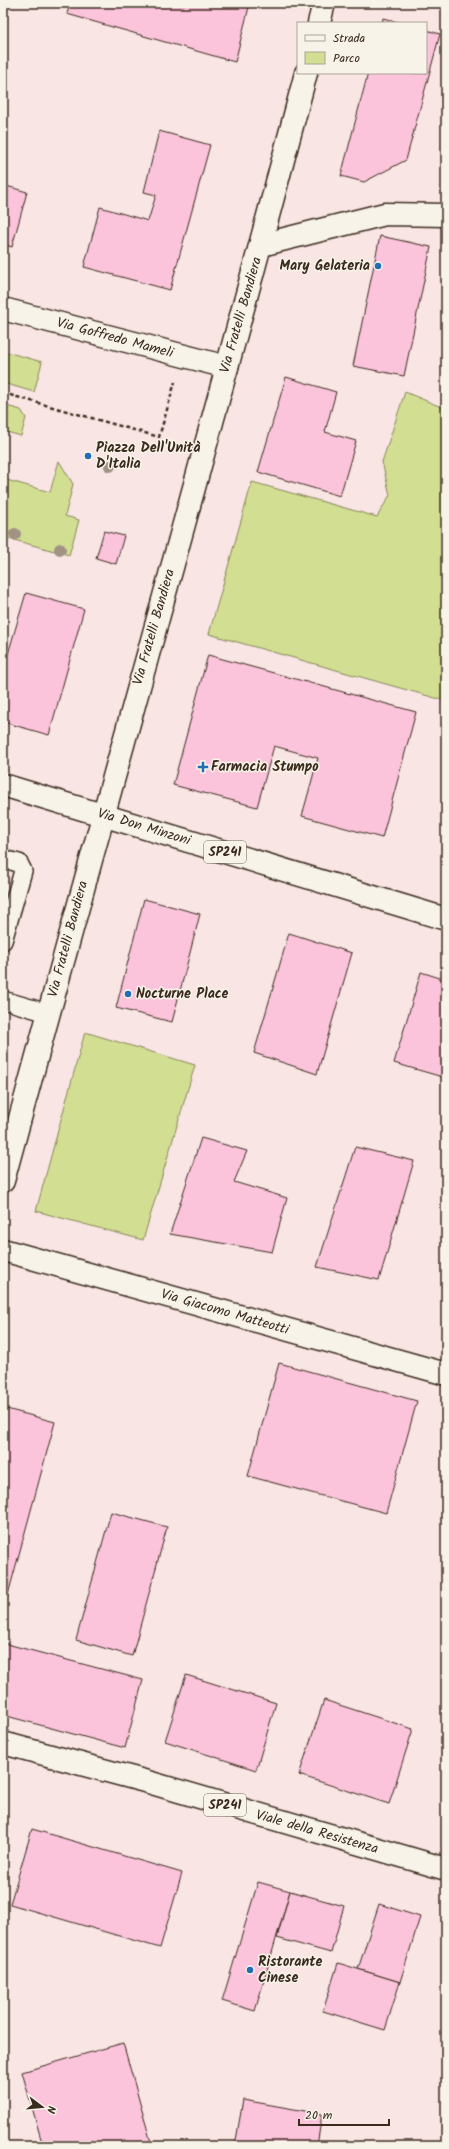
<svg xmlns="http://www.w3.org/2000/svg" width="449" height="2149" font-family="Kalam,sans-serif">
<style>
.green{fill:#d2df92;stroke:#868458}
.building{fill:#fbc4db;stroke:#3b2a1e}
.lines{fill:none;stroke-linecap:round;stroke-linejoin:round}
.lane-casing{stroke:#3b2a1e;stroke-width:20}
.street-casing{stroke:#3b2a1e;stroke-width:25}
.primary-casing{stroke:#3b2a1e;stroke-width:25}
.path{stroke:#3b2a1e;stroke-width:2.5;stroke-dasharray:4 3;stroke-linecap:butt}
.lane{stroke:#f7f3e8;stroke-width:17}
.street{stroke:#f7f3e8;stroke-width:22}
.primary{stroke:#f7f3e8;stroke-width:22}
.tree{fill:#a19284}
.poi-dot{fill:#1f6fb2;stroke:#f7f3e8;stroke-width:1.5}
.labels{text-anchor:middle;dominant-baseline:central;stroke-width:3;stroke-linejoin:round;paint-order:stroke}
.shield{fill:#f7f3e8;stroke:#73665b;stroke-width:1}
.shield-label{font-size:13px;font-weight:bold;fill:#3b2a1e}
.poi-label{font-size:14px;font-weight:bold;fill:#3b2a1e;stroke:#f7f3e8;text-anchor:start}
.street-label{font-size:14px;fill:#3b2a1e;stroke:#f7f3e8}
</style>
<rect width="100%" height="100%" fill="#f8e5e4"/>
<filter id="ink" filterUnits="userSpaceOnUse"><feTurbulence type="fractalNoise" baseFrequency=".025" numOctaves="2"/><feDisplacementMap in="SourceGraphic" scale="8" xChannelSelector="R" yChannelSelector="G"/><feConvolveMatrix kernelMatrix="1 2 1 2 8 2 1 2 1" color-interpolation-filters="sRGB"/></filter>
<g filter="url(#ink)">
<g class="green">
<polygon points="3,351 42,362 34,392 3,383"/>
<polygon points="405,392 446,409 446,701 209,634 252,482 377,517 390,495 382,462"/>
<polygon points="3,405 21,410 26,418 21,436 3,431"/>
<polygon points="59,461 73,484 65,516 79,520 69,555 3,537 3,479 50,492"/>
<polygon points="85,1032 195,1065 143,1240 36,1211"/>
</g>
<g class="building">
<polygon points="70,3 250,3 235,62 67,14"/>
<polygon points="383,18 401,23 382,23"/>
<polygon points="426,30 440,34 406,160 364,182 341,176 368,73 426,73"/>
<polygon points="159,131 210,145 170,290 84,267 100,207 148,221 156,195 144,192"/>
<polygon points="3,185 27,192 12,247 3,244"/>
<polygon points="380,236 431,247 404,376 353,366"/>
<polygon points="286,377 336,392 325,432 356,441 340,496 258,472"/>
<polygon points="104,531 124,536 116,564 96,558"/>
<polygon points="26,593 84,609 49,735 3,722 3,652 8,654"/>
<polygon points="208,655 416,712 382,838 302,816 318,758 274,746 257,807 173,785"/>
<polygon points="144,899 200,914 172,1022 116,1008"/>
<polygon points="289,933 352,953 317,1074 254,1053"/>
<polygon points="421,972 446,980 446,1078 394,1063"/>
<polygon points="201,1138 247,1151 234,1182 287,1198 272,1252 170,1234"/>
<polygon points="355,1147 414,1161 379,1280 317,1267"/>
<polygon points="279,1363 417,1401 386,1513 248,1476"/>
<polygon points="3,1408 55,1422 3,1613"/>
<polygon points="111,1512 167,1527 132,1656 76,1640"/>
<polygon points="3,1643 143,1680 125,1748 3,1715"/>
<polygon points="186,1675 276,1703 256,1770 165,1741"/>
<polygon points="324,1700 413,1729 389,1804 299,1775"/>
<polygon points="32,1829 182,1873 160,1948 10,1904"/>
<polygon points="258,1882 290,1891 255,2011 222,2001"/>
<polygon points="290,1891 344,1906 331,1953 277,1938"/>
<polygon points="379,1904 420,1917 400,1982 358,1969"/>
<polygon points="338,1963 400,1982 385,2030 323,2011"/>
<polygon points="123,2043 152,2146 43,2146 22,2072"/>
<polygon points="243,2100 322,2114 317,2146 235,2146"/>
</g>
<g class="lines">
<defs>
<g id="lane">
<polyline points="3,859 19,863 23,871 3,941"/>
<polyline points="3,1000 48,1013"/>
</g>
<g id="street">
<polyline points="319,23 324,3"/>
<polyline points="261,245 385,214 446,215"/>
<polyline points="3,309 227,367"/>
<path d="M3,1181c100,-370 206,-738 303,-1108"/>
<polyline points="3,1250 446,1374"/>
</g>
<g id="primary">
<polyline points="3,785 446,919"/>
<polyline points="3,1743 148,1782 446,1869"/>
</g>
</defs>
<use href="#lane" class="lane-casing"/>
<use href="#street" class="street-casing"/>
<use href="#primary" class="primary-casing"/>
<polyline class="path" points="3,393 159,437 175,382"/>
<use href="#lane" class="lane"/>
<use href="#street" class="street"/>
<use href="#primary" class="primary"/>
</g>
<g class="tree">
<circle cx="110" cy="466" r="6"/>
<circle cx="15" cy="534" r="6"/>
<circle cx="60" cy="549" r="6"/>
</g>
</g>
<g class="poi-dot">
<circle cx="378" cy="266" r="4"/>
<circle cx="88" cy="456" r="4"/>
<path d="M201 761h4v4h4v4h-4v4h-4v-4h-4v-4h4z"/>
<circle cx="128" cy="994" r="4"/>
<circle cx="250" cy="1970" r="4"/>
</g>
<g class="labels">
<g class="shield">
<rect x="204" y="841" width="42" height="22" rx="3"/>
<rect x="204" y="1794" width="42" height="22" rx="3"/>
</g>
<g class="shield-label">
<text x="225" y="852">SP241</text>
<text x="225" y="1805">SP241</text>
</g>
<g class="poi-label">
<text x="370" y="266" text-anchor="end">Mary Gelateria</text>
<text x="96" y="448">Piazza Dell'Unità<tspan x="96" dy="16">D'Italia</tspan></text>
<text x="211" y="767">Farmacia Stumpo</text>
<text x="136" y="994">Nocturne Place</text>
<text x="258" y="1962">Ristorante<tspan x="258" dy="16">Cinese</tspan></text>
</g>
<g class="street-label">
<text transform="translate(241 315) rotate(-74)">Via Fratelli Bandiera</text>
<text transform="translate(115 338) rotate(15)">Via Goffredo Mameli</text>
<text transform="translate(154 627) rotate(-74)">Via Fratelli Bandiera</text>
<text transform="translate(144 827) rotate(17)">Via Don Minzoni</text>
<text transform="translate(68 939) rotate(-75)">Via Fratelli Bandiera</text>
<text transform="translate(225 1312) rotate(16)">Via Giacomo Matteotti</text>
<text transform="translate(317 1832) rotate(16)">Viale della Resistenza</text>
</g>
</g>
<rect width="449" height="2149" fill="none" stroke="#f7f3e8" stroke-width="16"/>
<rect x="8" y="8" width="433" height="2133" fill="none" stroke="#3b2a1e" stroke-width="1.5" filter="url(#ink)"/>
<rect x="297" y="22" width="130" height="52" fill="#f7f3e8" stroke="#aca397"/>
<rect x="305" y="35" width="20" height="6" fill="#f7f3e8" stroke="#aca397"/>
<text x="333" y="42" font-size="12" fill="#3b2a1e">Strada</text>
<rect x="305" y="52" width="20" height="12" fill="#d2df92" stroke="#aca397"/>
<text x="333" y="62" font-size="12" fill="#3b2a1e">Parco</text>
<g transform="translate(42 2107) rotate(106)" stroke="#f7f3e8" stroke-width="3" paint-order="stroke">
<path d="M0-3L7 15L0 10L-7 15Z" fill="#3b2a1e"/>
<text y="-6" font-size="11" font-weight="bold" text-anchor="middle" fill="#3b2a1e">N</text>
</g>
<path d="M299 2119v6h90v-6" fill="none" stroke="#3b2a1e" stroke-width="2"/>
<text x="305" y="2119" font-size="12" fill="#3b2a1e" stroke="#f7f3e8" stroke-width="3" paint-order="stroke">20 m</text>
</svg>
